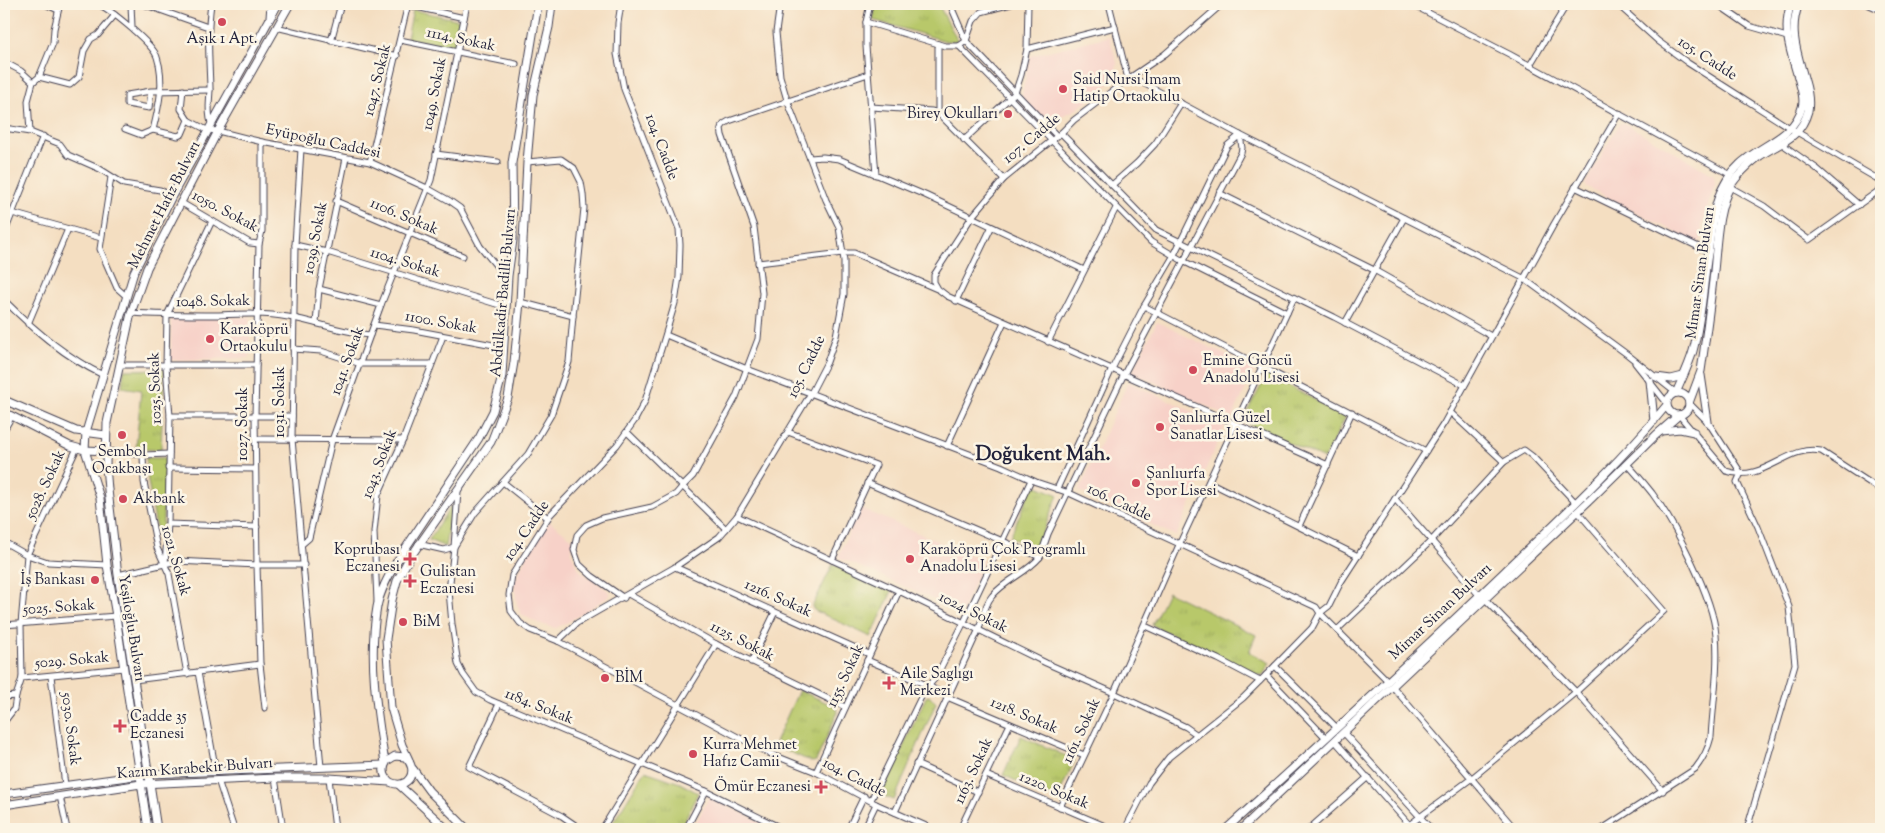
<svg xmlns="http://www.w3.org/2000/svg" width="1885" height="833" font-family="'Sorts Mill Goudy',serif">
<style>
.built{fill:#f7d1c8}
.grass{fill:url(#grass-tufts);stroke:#6d7553}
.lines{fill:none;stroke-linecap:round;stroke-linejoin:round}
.street-casing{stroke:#423e4f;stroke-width:7}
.secondary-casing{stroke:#423e4f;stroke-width:9}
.street{stroke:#fff;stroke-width:5}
.secondary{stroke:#fff;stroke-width:7}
.poi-dot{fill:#d1495b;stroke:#fcf5e5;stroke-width:2}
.labels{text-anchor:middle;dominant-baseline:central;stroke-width:5;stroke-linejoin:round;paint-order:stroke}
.poi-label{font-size:15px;fill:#22223b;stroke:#fcf5e5;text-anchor:start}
.street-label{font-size:15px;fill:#22223b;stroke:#fcf5e5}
.district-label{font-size:20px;font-weight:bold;fill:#22223b;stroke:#fcf5e5}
</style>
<defs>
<pattern id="grass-tufts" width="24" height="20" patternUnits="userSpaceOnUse" patternTransform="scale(1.25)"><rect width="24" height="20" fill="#b8c86b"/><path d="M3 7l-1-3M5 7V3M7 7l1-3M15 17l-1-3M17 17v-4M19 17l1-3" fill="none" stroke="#9eac5e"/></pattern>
</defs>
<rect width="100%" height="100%" fill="#fcf5e5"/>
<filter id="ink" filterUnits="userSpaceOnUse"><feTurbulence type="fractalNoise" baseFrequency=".02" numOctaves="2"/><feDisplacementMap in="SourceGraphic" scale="10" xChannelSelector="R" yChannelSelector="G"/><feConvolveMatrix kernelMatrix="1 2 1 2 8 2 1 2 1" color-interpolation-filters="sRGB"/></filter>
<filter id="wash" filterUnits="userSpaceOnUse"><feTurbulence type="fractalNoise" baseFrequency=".0096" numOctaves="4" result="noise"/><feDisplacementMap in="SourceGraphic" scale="20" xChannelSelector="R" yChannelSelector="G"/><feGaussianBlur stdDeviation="1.12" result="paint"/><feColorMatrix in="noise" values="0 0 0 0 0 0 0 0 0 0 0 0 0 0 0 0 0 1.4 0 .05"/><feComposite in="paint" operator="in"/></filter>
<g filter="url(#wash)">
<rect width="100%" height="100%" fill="#f4dec1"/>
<g class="built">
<polygon points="1109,36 1117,63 1115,79 1077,109 1060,117 1057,126 1053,129 1021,99 1030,56"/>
<polygon points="1624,123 1714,175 1715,183 1702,226 1701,241 1696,243 1586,186 1585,184 1619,124"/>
<polygon points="250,317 249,358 171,360 171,319"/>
<polygon points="1157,322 1255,369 1232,418 1132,372"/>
<polygon points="1128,382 1225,426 1176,536 1079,491"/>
<polygon points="860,508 983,561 962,612 838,557"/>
<polygon points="549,521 573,539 571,553 580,571 610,592 610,596 568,622 556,628 540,624 521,614 517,604 514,583 526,557"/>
<polygon points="709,797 775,829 693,829"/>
</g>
<g class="grass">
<polygon points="876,4 938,4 958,41 946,41 873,20"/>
<polygon points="413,10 460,20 455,48 407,38"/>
<polygon points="164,369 161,450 136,449 141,390 122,387 124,370"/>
<polygon points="1267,375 1346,416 1324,459 1242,421"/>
<polygon points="146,458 165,458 162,547 159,545 148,481"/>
<polygon points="1033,484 1058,495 1036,549 1010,537"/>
<polygon points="452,504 445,547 429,540"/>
<polygon points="833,564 892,591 871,637 814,610 812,607"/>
<polygon points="1168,592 1256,635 1249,652 1270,663 1263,675 1257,675 1152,625"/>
<polygon points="799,690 836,707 838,712 816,761 812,762 774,745"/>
<polygon points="930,696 936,703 894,800 881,795 926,697"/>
<polygon points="1021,736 1075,760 1057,799 1003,775"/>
<polygon points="645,771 680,783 698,793 680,829 609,829"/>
</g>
</g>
<g filter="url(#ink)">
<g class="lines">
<defs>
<g id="street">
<polyline points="45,4 58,10"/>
<path d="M98,4c13,6 55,40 59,53 8,24 2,49 -4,73"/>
<polyline points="131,4 132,27"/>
<polyline points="143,4 208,27"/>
<polyline points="621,4 618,23 617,54 624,89 679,229 680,245 679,277 675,303 662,346 645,401 635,420 617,445 550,515 512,575 509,595 511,611 520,623 530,630 558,641 766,752 816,772 876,804 933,829"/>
<polyline points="870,4 866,22 866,46 876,175"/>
<polyline points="950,4 966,41 1057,136"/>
<polyline points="1109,4 1128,79"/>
<polyline points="1222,4 1165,54 1128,79 1074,120 1061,133 1004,179 971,218 934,275 934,282 938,289 947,296 1328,465"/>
<polyline points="1411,4 1509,54 1731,175"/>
<polyline points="1617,4 1658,41 1688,63 1790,128 1881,181"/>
<polyline points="1717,4 1749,26 1787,37"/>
<polyline points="1867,4 1881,10"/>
<polyline points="408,5 464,18"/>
<polyline points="269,18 270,4"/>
<polyline points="866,22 945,46 959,46 966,41 973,21 981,12 1011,4"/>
<polyline points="276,27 397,56"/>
<polyline points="400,40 516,64"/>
<polyline points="331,41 341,4"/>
<polyline points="959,46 1151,242 1183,261 1287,313"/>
<polyline points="1027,49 1115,27"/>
<polyline points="4,62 21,71 33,82 28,101 30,132 60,144 68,155 100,169 124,184 160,190 172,196"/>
<polyline points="1530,65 1567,4"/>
<polyline points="39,77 53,43 54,29 60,4"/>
<polyline points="1132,77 1240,135 1523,278 1628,355 1676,393"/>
<polyline points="33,82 39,77 70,85 79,77 84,51 91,39 98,35 115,15"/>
<polyline points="183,90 181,109 188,120 207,130 218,131 262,142 370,162 427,188 450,201 460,208 480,246 498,268 508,276"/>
<polyline points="151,91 149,108 127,104 127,95 151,91 210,90"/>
<polyline points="871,107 932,111 938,113 1004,179"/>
<polyline points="938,113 938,44"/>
<path d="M211,123c-4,-12 -1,-23 -1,-36 -1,-28 -3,-55 1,-83"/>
<polyline points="4,128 30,132"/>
<polyline points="125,129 141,135 153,130 178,136 182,134 188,120"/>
<polyline points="1061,133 1156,230 1334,317 1464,385"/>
<polyline points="964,140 1015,93 1021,75 1027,49 1028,4"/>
<polyline points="1782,144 1816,168 1859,205"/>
<polyline points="301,149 295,245 292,439 321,767"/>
<polyline points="436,154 498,162"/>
<polyline points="810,158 823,157 839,159 925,195 1084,270"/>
<polyline points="370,162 408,4"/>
<polyline points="111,177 100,249 117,288 126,296"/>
<polyline points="1112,185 1137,163 1155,144 1181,103"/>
<polyline points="1575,187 1709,252"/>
<polyline points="1730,187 1764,206 1809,240 1881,189"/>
<polyline points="1219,193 1374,270 1491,336"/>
<polyline points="336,201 463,256"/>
<polyline points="180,202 250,243 259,244"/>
<polyline points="12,213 101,238"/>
<polyline points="4,234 43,136"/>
<polyline points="295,245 327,252 506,307"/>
<polyline points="758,263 843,253 854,253 937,289"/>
<polyline points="319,289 381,305"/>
<path d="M4,300c29,29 61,57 99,75"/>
<polyline points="956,301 991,228"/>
<polyline points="520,302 573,316 584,208 583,194 581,182 574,168 561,159 527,162"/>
<polyline points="1144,306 1426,451"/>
<path d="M131,313c29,2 58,2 88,2 23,-1 47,-2 69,2 28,5 54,15 82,18"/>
<polyline points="316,323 319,289 346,158"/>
<polyline points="1345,323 1404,218"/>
<polyline points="28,324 68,229"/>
<polyline points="374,325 414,330 504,347"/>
<polyline points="666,335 747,369 1001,466 1036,482 1069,493 1316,607 1320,613 1388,681"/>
<polyline points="1048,342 1116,208"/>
<polyline points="293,349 321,351 361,364 431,364"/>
<polyline points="1635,363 1666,402"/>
<polyline points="119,365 256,365"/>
<polyline points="1689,403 1708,422 1741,473"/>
<polyline points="1450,412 1504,462"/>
<path d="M1679,415l47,56c38,13 61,-27 95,-20l60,39"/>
<polyline points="170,416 292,416"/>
<polyline points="4,430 12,416"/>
<polyline points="627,432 726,529"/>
<polyline points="788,432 876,465 832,560"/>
<polyline points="255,439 403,440"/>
<polyline points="947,446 1004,322"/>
<polyline points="107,451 143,455 169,454"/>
<polyline points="143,455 144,482 157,548 169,574 187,674"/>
<polyline points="168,468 255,469"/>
<polyline points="1741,473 1737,482 1758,527 1789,607 1795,664 1747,829"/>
<polyline points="503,482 548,518"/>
<polyline points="1209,482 1358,556"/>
<polyline points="867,483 1040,557 1048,534 1124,374 1241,153 1242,148 1240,135 1227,146 1174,255 1144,306 1112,369 1057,489"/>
<polyline points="458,491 454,547 449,591 452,624 458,664 463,674 476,692 490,700 706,791 783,829"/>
<polyline points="1395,499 1479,595"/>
<polyline points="737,516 899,591 1046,663 1114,693 1186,727 1196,734"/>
<polyline points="168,524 257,527"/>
<polyline points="1299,526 1352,412"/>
<polyline points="4,542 27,555 48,562 107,565"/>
<polyline points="302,544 309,538 332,440 381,305 431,180 467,4"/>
<polyline points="418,544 444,550 454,547 475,513 528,454 551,415 569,362 573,316"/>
<polyline points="165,564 168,524 170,416 166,366 167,315 212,221"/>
<polyline points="675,567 869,654"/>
<polyline points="118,575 177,561 257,565 255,416 259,244 262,231 262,142"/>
<polyline points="630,595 716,644 845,707"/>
<polyline points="624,598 592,576 579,564 574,550 577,535 586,525 602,518 652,507 676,494 682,487 693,476 736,397 758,339 762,293 754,227 722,135 721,128 724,124 729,121 868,74"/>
<polyline points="1485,599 1576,692 1663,791"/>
<polyline points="377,601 374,532 378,495 403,440 443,336"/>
<polyline points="4,625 116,616"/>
<polyline points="1145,626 1218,659 1260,681"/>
<polyline points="1337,630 1431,541 1504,462 1524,450 1532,456 1576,503"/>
<polyline points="558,641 577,623 675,567 719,537 737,516 811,393 827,362 836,336 844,294 844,261 839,227 826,200 787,100 780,76 776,32 780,4"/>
<polyline points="867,660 929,686 947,697 1084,755"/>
<polyline points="751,662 775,612"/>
<polyline points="1275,666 1337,728"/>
<polyline points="198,672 260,664"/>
<polyline points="1266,675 1326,738"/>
<polyline points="51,676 65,785"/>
<polyline points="22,678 124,668"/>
<polyline points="134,680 198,672 216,772"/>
<polyline points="1393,687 1515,829"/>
<polyline points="4,697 16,696"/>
<polyline points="499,704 469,767 562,816 581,829"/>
<polyline points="265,708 260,664 257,565 304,565"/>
<polyline points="4,722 14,709 16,696 22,678 21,624 27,555 77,448"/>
<polyline points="1344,733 1431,829"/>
<polyline points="1335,741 1413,829"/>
<polyline points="916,764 978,792"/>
<polyline points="816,772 899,591"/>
<polyline points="986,775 1112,829"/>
<polyline points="275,778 283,829"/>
<polyline points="329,778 335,829"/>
<polyline points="218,780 234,829"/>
<polyline points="60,796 67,829"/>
<polyline points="871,800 924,691 936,677 964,622 1031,480"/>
<polyline points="1060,807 1114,693 1179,545 1294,298"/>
<path d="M895,812l84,-183c3,-10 6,-25 13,-33 13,-16 35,-23 48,-39"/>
<polyline points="4,817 6,829"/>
<polyline points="1409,825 1472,778 1576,692 1664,611 1578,512"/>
<polyline points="602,829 716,644"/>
<polyline points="686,829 706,791"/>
<polyline points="848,829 864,796"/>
<polyline points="864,829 876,804"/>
<polyline points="960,829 1010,724"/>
<polyline points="1125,829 1149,783 1169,757 1243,698 1266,675 1312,628 1320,613 1329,606 1341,582 1444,423 1554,224 1619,113"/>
<polyline points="1309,829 1368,777"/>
<path d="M1602,829l93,-60c8,-10 13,-19 16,-32 2,-33 8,-69 5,-102 -3,-38 -41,-111 -64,-142 -8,-10 -16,-20 -25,-29"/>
</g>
<g id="secondary">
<polyline points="1701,375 1708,422"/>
<polyline points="1656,377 1671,379 1683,376"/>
<polyline points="1650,381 1654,421"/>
<circle cx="1678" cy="404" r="11"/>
<path d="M1676,393c6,-14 13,-28 17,-42 8,-30 10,-61 14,-91 4,-22 4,-45 13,-67 5,-10 10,-20 19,-28 20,-20 55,-27 63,-58 3,-8 -1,-18 -3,-26 -7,-26 -18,-51 -8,-77"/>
<polyline points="4,400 76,431 106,435"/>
<path d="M1689,403l12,-32 2,-14c4,-29 8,-58 11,-86 3,-28 3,-61 17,-86 7,-10 16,-19 26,-27 21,-15 43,-18 51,-47 2,-11 0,-20 -3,-30 -7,-26 -17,-51 -6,-77"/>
<polyline points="4,412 70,446 85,450 107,451"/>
<polyline points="1661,431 1680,429 1694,432"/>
<polyline points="409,760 402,745 391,708 386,639 392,600 397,581 407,562 491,442 508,398 514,362 520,302 527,162 533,95 549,27 552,4"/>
<path d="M385,763c-8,-51 -17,-105 -8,-156 3,-16 12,-32 20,-46l82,-123 14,-27 9,-35 6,-100 5,-36 -1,-77 26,-159"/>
<polyline points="413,769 429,791 467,829"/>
<polyline points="399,785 447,829"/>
<polyline points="4,794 149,774 384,765"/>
<path d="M4,805l137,-21 134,-6h54l61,4c18,9 30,-12 15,-25l-10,-1 -8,5c-5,8 -4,15 3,21"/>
<polyline points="148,829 116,616 107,565 100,498 85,450 86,432 134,272 172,196 278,4"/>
<polyline points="157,829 118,575 108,490 106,465 107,423 131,313 147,268 218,131 290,4"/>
<path d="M1226,829c93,-84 186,-169 277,-256 56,-54 114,-107 163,-167"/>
<polyline points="1241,829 1592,498 1656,435 1679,415"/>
</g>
</defs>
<use href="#street" class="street-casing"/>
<use href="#secondary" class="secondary-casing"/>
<use href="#street" class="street"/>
<use href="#secondary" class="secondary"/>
</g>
</g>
<g class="poi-dot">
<circle cx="222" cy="22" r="5"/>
<circle cx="1063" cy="89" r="5"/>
<circle cx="1008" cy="114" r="5"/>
<circle cx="210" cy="339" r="5"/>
<circle cx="1193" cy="370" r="5"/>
<circle cx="1160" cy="427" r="5"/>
<circle cx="122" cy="435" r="5"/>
<circle cx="1136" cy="483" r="5"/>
<circle cx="123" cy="499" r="5"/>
<path d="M407.5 551.5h5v5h5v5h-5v5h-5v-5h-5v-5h5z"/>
<circle cx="910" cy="559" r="5"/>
<circle cx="95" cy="580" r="5"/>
<path d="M407.5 573.5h5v5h5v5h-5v5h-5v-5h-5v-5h5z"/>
<circle cx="403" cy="622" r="5"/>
<circle cx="605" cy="678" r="5"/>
<path d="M886.5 675.5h5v5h5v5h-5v5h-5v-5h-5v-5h5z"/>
<path d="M117.5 718.5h5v5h5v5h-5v5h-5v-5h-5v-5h5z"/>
<circle cx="693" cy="754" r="5"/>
<path d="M818.5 779.5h5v5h5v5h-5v5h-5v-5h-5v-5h5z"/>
</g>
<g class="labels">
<g class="poi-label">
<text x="222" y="39" text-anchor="middle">Aşık 1 Apt.</text>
<text x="1073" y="80">Said Nursi İmam<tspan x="1073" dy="17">Hatip Ortaokulu</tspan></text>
<text x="998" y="114" text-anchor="end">Birey Okulları</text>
<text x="220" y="330">Karaköprü<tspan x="220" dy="17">Ortaokulu</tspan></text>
<text x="1203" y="361">Emine Göncü<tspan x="1203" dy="17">Anadolu Lisesi</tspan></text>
<text x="1170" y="418">Şanlıurfa Güzel<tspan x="1170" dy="17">Sanatlar Lisesi</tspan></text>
<text x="122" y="452" text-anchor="middle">Sembol<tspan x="122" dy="17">Ocakbaşı</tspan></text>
<text x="1146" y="474">Şanlıurfa<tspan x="1146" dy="17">Spor Lisesi</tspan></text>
<text x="133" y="499">Akbank</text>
<text x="400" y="550" text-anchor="end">Koprubası<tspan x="400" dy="17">Eczanesi</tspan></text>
<text x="920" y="550">Karaköprü Çok Programlı<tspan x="920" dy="17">Anadolu Lisesi</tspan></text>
<text x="420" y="572">Gulistan<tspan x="420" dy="17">Eczanesi</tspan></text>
<text x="85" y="580" text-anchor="end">İş Bankası</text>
<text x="413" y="622">BiM</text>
<text x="900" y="674">Aile Saglıgı<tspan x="900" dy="17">Merkezi</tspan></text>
<text x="615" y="678">BİM</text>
<text x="130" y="717">Cadde 35<tspan x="130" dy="17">Eczanesi</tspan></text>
<text x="703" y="745">Kurra Mehmet<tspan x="703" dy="17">Hafız Camii</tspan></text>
<text x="811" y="787" text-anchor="end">Ömür Eczanesi</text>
</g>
<g class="street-label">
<text transform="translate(461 40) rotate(12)">1114. Sokak</text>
<text transform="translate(1707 59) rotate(33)">105. Cadde</text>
<text transform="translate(378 80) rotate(-76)">1047. Sokak</text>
<text transform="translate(435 94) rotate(-79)">1049. Sokak</text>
<text transform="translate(1032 139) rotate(-40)">107. Cadde</text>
<text transform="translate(323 142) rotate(12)">Eyüpoğlu Caddesi</text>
<text transform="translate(661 147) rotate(69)">104. Cadde</text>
<text transform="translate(165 205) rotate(-63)">Mehmet Hafız Bulvarı</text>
<text transform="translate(225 212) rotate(28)">1050. Sokak</text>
<text transform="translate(404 217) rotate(23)">1106. Sokak</text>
<text transform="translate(316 238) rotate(-79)">1039. Sokak</text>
<text transform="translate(405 263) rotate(17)">1104. Sokak</text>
<text transform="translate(1701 273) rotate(-82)">Mimar Sinan Bulvarı</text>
<text transform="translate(504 293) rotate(-85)">Abdülkadir Badilli Bulvarı</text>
<text transform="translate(213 302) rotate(-1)">1048. Sokak</text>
<text transform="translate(441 323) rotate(10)">1100. Sokak</text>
<text transform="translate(348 361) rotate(-70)">1041. Sokak</text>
<text transform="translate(807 367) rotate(-64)">105. Cadde</text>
<text transform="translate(156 388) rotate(-92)">1025. Sokak</text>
<text transform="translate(280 402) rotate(-90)">1031. Sokak</text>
<text transform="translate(243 424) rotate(-90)">1027. Sokak</text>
<text transform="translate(380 464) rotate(-69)">1043. Sokak</text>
<text transform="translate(46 485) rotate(-65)">5028. Sokak</text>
<text transform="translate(1119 503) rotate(25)">106. Cadde</text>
<text transform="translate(527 531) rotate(-56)">104. Cadde</text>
<text transform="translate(175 561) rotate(74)">1021. Sokak</text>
<text transform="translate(778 599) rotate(24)">1216. Sokak</text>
<text transform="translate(59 608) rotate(-4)">5025. Sokak</text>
<text transform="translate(1441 612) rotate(-43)">Mimar Sinan Bulvarı</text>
<text transform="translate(973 613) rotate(26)">1024. Sokak</text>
<text transform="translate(131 628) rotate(81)">Yeşiloğlu Bulvarı</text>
<text transform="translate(742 642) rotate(27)">1125. Sokak</text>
<text transform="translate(72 661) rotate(-5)">5029. Sokak</text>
<text transform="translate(846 676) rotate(-65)">1155. Sokak</text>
<text transform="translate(539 707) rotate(22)">1184. Sokak</text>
<text transform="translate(1024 716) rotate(23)">1218. Sokak</text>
<text transform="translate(70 729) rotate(83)">5030. Sokak</text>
<text transform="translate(1082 731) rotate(-65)">1161. Sokak</text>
<text transform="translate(195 769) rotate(-4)">Kazım Karabekir Bulvarı</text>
<text transform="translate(974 771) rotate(-65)">1163. Sokak</text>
<text transform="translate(854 778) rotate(27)">104. Cadde</text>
<text transform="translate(1054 791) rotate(23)">1220. Sokak</text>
</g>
<g class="district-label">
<text x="1043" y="455">Doğukent Mah.</text>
</g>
</g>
<rect width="1885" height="833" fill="none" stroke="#fcf5e5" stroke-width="20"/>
</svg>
